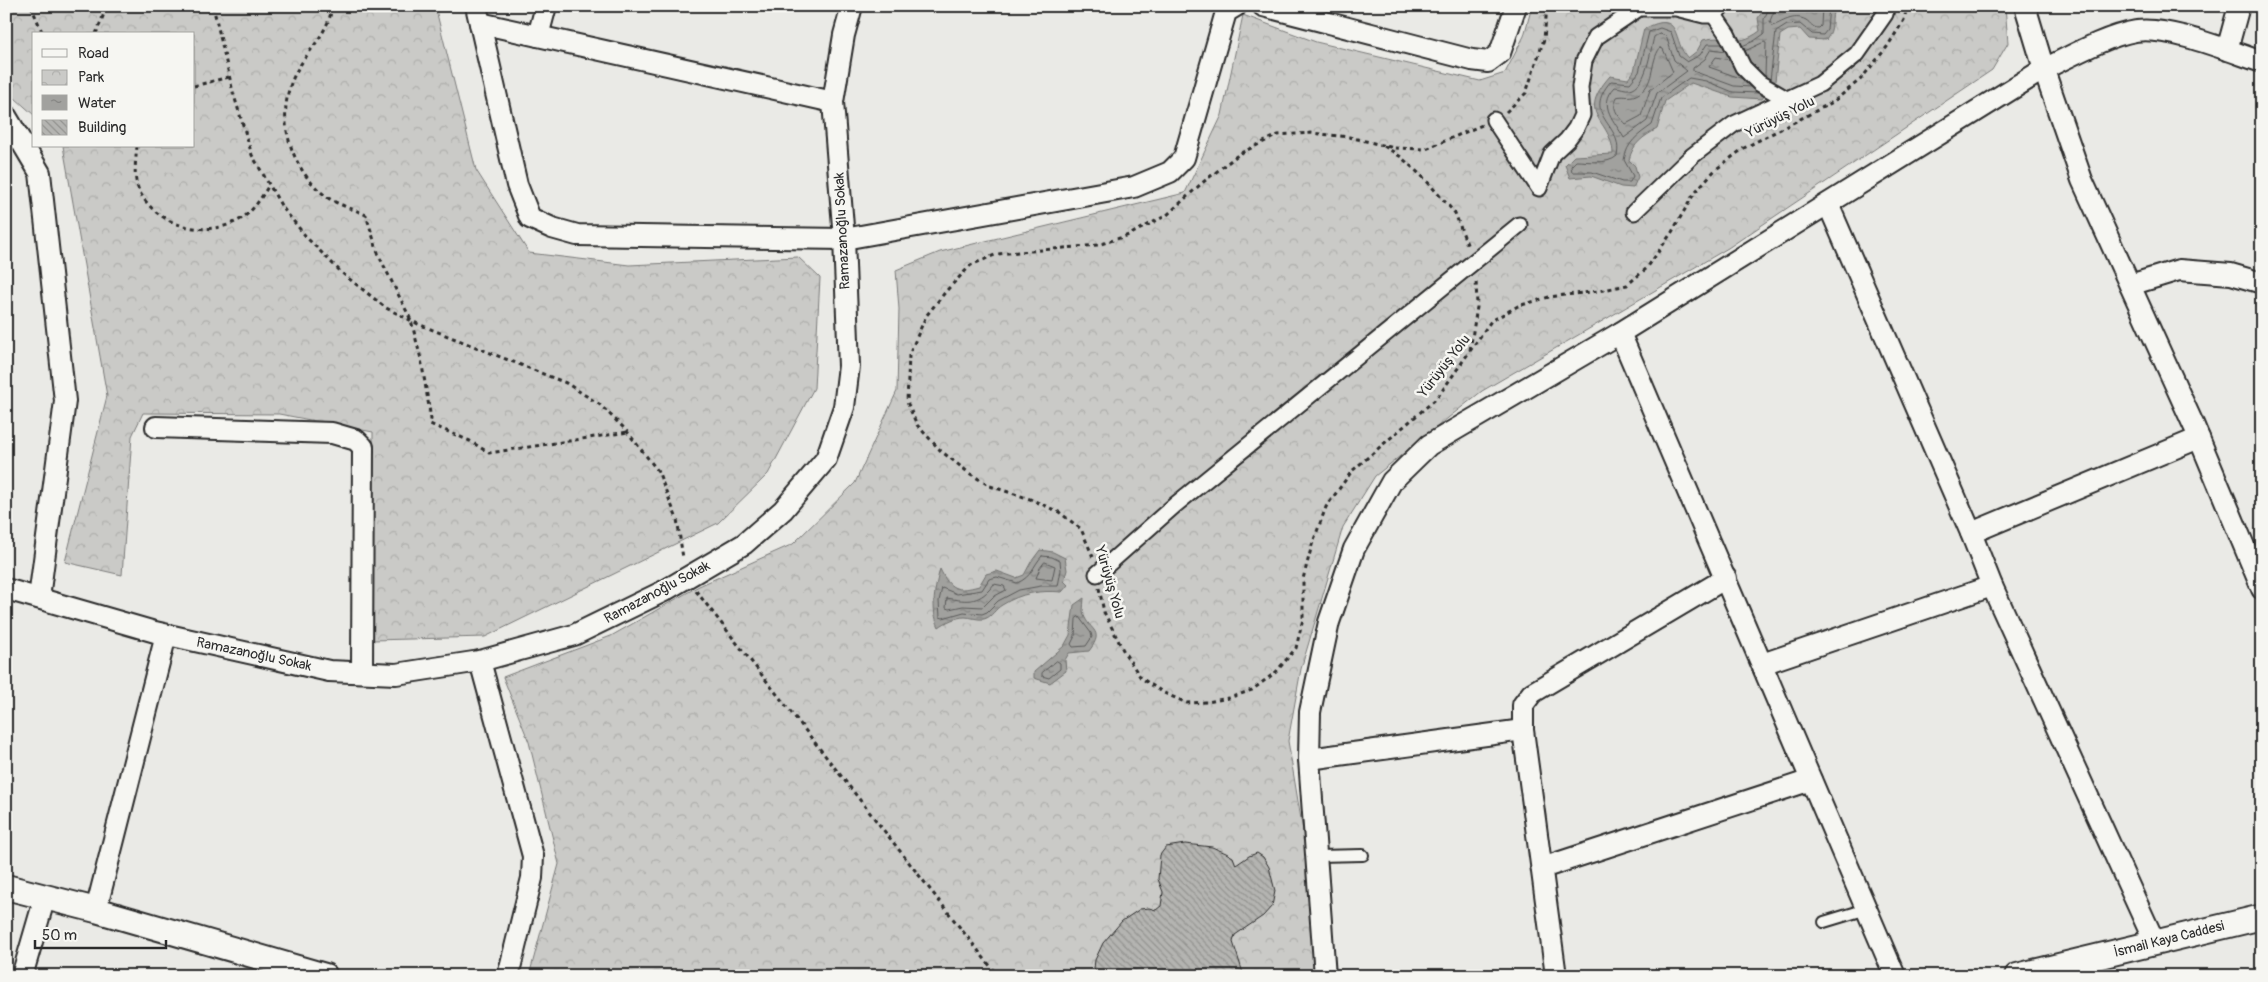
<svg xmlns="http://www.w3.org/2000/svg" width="2268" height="982" font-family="Pangolin,sans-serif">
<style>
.park{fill:url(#park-crowns);stroke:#7a7a79}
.water{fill:url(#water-ripples);stroke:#727270}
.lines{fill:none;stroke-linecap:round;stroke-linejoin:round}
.shore{stroke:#5a5a59;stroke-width:1}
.building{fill:url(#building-back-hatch);stroke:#2b2b2b}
.service-casing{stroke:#2b2b2b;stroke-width:14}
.pedestrian-casing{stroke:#2b2b2b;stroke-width:19}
.minor-casing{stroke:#2b2b2b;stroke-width:24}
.tertiary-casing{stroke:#2b2b2b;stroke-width:28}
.path{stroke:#2b2b2b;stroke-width:3;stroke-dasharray:4 4;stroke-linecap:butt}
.service{stroke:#f6f6f2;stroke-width:10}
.pedestrian{stroke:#f6f6f2;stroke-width:15}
.minor{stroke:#f6f6f2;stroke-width:20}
.tertiary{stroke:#f6f6f2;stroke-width:24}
.labels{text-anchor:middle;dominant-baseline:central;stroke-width:5;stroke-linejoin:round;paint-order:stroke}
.street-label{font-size:14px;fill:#2b2b2b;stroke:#f6f6f2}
</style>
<defs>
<pattern id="park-crowns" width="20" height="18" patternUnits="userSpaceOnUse" patternTransform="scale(1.25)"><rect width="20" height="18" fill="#cacac7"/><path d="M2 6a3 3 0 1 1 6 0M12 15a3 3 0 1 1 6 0" fill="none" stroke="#aeaeab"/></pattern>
<pattern id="water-ripples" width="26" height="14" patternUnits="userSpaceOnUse" patternTransform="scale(1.25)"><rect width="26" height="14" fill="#a1a19e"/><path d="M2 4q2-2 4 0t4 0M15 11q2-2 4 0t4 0" fill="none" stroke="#838381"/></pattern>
<pattern id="building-back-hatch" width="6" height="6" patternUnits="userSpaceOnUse" patternTransform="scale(1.25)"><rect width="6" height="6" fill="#b4b4b1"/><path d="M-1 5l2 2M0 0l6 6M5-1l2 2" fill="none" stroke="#939390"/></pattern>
</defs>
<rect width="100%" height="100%" fill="#eaeae6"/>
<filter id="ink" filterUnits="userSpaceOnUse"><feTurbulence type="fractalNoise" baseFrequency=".02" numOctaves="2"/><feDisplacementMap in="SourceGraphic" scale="10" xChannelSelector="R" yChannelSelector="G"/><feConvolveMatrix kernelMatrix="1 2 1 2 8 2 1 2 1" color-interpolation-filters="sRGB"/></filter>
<g filter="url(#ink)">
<g class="park">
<polygon points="6,6 435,6 476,170 529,253 629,265 798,257 820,278 814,388 768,474 718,523 485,637 373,640 373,432 279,414 143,413 132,436 122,575 65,562 107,396 63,146 194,146 194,34 34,34 34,115 6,90"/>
<polygon points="1532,6 2005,6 2008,43 1992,70 1728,248 1482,391 1375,476 1343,527 1301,669 1288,741 1305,843 1313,919 1315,976 529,976 559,864 529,742 503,677 611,636 699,586 793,544 855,483 897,391 899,309 896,270 940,252 1185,193 1222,115 1243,15 1316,42 1480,81 1505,73 1524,36"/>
</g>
<g class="water">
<path d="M1766,6h69c-6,14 1,21 -9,34l-17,-1 -9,-10 -12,1 -8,5 -5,46 -13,18 -30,-2 -41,-14 -26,18 -8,28c-14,8 -24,14 -28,31l6,6 3,11 -5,11 -12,-1 -30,-11 -21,2 -5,-13 9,-9 39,-2c-1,-36 -39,-37 -3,-78l18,3 6,-8 10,-42c39,-21 28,14 44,29l9,-7 6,-11c25,-7 31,10 57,-9l-2,-13z"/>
<path d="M1040,550l13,2 12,6 2,12 -3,11 4,4 -6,7c-22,-2 -41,1 -60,13 -7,4 -10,12 -18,14 -7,1 -13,-2 -19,-2 -9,0 -19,5 -26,10 -9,-18 -4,-39 1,-58 10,21 17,23 39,17l7,-12 11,-3 19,7 8,-3 7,-13z"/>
<path d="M1084,598c0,4 -1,9 -1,13 3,20 24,17 6,40l-20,2 -4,7 1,11 -16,12 -16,-5v-6l30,-26 6,-11 4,-30z"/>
</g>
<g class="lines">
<g class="shore">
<path d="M1776,6l-6,15 2,5c10,-3 21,-13 34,-6 5,3 6,8 13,8l2,-2 1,-20"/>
<path d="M1660,34l6,2 8,24 13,11 -30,22 -10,28 -23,17c-9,-17 -27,-32 -9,-51 5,0 10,3 15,2 17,-3 20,-38 24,-52z"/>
<path d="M1722,44h-15l-7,11 -13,7 -8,-6 -8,-24 -11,-4 -11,4 -10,40 -9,11 -19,-2c-31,36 13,42 6,75 -10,9 -29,5 -41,5l-5,5 1,6h20l30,10h8l3,-6 -9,-16c3,-18 14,-25 28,-35l9,-27 28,-20 17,3 27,11 26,1"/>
<polyline points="1742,46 1754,41 1764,34 1764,19 1770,6"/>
<path d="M1660,48l3,1 10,23 -23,18 -9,26 -15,8c-8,-9 -15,-14 -9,-27 5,-2 12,1 19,-2 20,-9 13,-33 24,-47z"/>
<polyline points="1726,51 1711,49 1705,59 1693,68 1693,71 1734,86 1751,87"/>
<polyline points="1745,51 1764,42 1766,43 1765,76"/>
<polyline points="1730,60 1716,57 1709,67 1743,79"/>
<polyline points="1770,80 1776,32 1787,25 1800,24 1812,34 1823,35 1827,30 1829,6"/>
<path d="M1042,556l10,1 8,4 1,9 -3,16h-17l-22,4 -21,11 -11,11 -5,2 -18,-2 -21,6 -3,-1 -1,-16 3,-13 15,6 25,-4 7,-11 8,-2 20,6c15,-6 15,-16 25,-27z"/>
<polygon points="1045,562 1055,566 1052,580 1036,578 1040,568"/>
<path d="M994,584l10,2 2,4 -13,7 -10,10 -20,-1 -14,3 -3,-1 1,-10c22,4 33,5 47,-14z"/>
<polygon points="1079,617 1091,633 1092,637 1086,646 1073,647 1071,644 1075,636 1076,619"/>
<polygon points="1057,661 1060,663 1060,669 1049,678 1042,676 1042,673"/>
</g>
</g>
<polygon class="building" points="1185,844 1212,847 1226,853 1233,857 1236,865 1249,856 1257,853 1263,857 1269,867 1275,891 1272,906 1263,916 1235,935 1233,942 1244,976 1098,975 1094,968 1095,960 1103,943 1122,921 1140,909 1149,908 1156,910 1161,906 1163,892 1158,879 1160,855 1166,847"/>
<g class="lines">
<defs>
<g id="service">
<polyline points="1318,856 1363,855"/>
<polyline points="1824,922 1867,909"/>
</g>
<g id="pedestrian">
<polyline points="1714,15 1727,34 1743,67 1759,83 1788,100"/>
<polyline points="1494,120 1539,188 1552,154 1567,140 1576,128 1582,115 1580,87 1584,61 1596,37 1639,8 1676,8 1704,15 1714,15 1722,6"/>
<polyline points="1634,212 1692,156 1734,124 1820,84 1857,54 1885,14 1886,6"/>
<polyline points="1097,574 1175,505 1519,225"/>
</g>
<g id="minor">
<polyline points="476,6 517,185 530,218 552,228 577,235 844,239 1134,187 1170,172 1184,158 1226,12 1236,6"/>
<polyline points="1263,6 1472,60 1488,62 1500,53 1516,6"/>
<polyline points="2025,6 2046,76 2082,180 2194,426 2262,589"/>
<polyline points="480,23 833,102"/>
<polyline points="538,36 546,6"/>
<polyline points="2227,50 2239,6"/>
<polyline points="6,116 40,173 65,401 39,598"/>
<polyline points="1828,204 1971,533 1992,586 2155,943"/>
<polyline points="2130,285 2179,270 2231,274 2262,283"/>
<polyline points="1620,333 1895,976"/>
<polyline points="156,427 332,433 356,440 363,447 362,672"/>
<polyline points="1971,533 2199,438"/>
<polyline points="6,589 155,632 329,671 396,674 480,661 574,635 664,591 744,544 783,510 826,459 844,407 849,366 844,239 833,102 844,35 852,6"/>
<polyline points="480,661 533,856 532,878 508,976"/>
<polyline points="1762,664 1992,586"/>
<polyline points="1309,759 1523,730"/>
<polyline points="1542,868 1811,780"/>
<polyline points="96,910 166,635"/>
<polyline points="22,976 45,897"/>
<path d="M1325,976l-16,-217 1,-47 19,-90 25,-73 38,-68 37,-36 191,-112 424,-264c27,-13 62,-33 92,-38 33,-5 93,20 126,31"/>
<polyline points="1556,976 1523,730 1523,705 1532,693 1726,578"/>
</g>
<g id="tertiary">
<polyline points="6,887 96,910 325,976"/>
<polyline points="2017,976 2262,917"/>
</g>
</defs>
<use href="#service" class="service-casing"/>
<use href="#pedestrian" class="pedestrian-casing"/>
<use href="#minor" class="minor-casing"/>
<use href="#tertiary" class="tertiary-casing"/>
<g class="path">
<polyline points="31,6 43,34"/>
<polyline points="213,6 233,92 252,155 282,207 308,239 342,273 386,308 418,324 566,383 599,404 625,429 658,471 677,519 683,558"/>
<path d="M332,6c-2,23 -21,42 -33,61 -27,43 -11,101 28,130 11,8 27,12 39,18l13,41 32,64 10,39 10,60 -1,5 40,17 19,12 139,-21"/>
<polyline points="96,34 107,6"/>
<polyline points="194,86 229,77"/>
<polyline points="1506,112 1526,93 1544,39 1547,6"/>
<path d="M137,146c-1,13 -4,29 1,42 16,38 67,51 101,32 14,-8 22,-22 30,-35"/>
<polyline points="1384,146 1401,157 1425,179 1455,213 1468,247"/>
<polyline points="1470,350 1477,307 1476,279"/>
<polyline points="1093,557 1081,529 1059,512 1030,499 990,486 969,473 941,451 917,425 907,402 909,355 926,316 947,290 971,265 997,254 1098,245 1129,235 1167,215 1202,183 1239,154 1278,135 1311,133 1349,137 1394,148 1426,149 1482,125"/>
<polyline points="1099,588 1104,612 1124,652 1141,678 1164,693 1187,703 1207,702 1229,698 1252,690 1276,672 1296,648 1303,619 1303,579 1312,545 1326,507 1352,471 1437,398 1491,321 1518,306 1549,297 1599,291 1627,285 1647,268 1672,232 1695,192 1715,170 1744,148 1833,102 1861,79 1887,47 1904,20 1907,6"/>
<polyline points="696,591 998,976"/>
</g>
<use href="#service" class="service"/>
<use href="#pedestrian" class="pedestrian"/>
<use href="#minor" class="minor"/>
<use href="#tertiary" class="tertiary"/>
</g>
</g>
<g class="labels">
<g class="street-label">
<text transform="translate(1780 117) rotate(-27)">Yürüyüş Yolu</text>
<text transform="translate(842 231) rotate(-93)">Ramazanoğlu Sokak</text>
<text transform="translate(1444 366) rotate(-52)">Yürüyüş Yolu</text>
<text transform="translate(1110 582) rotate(74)">Yürüyüş Yolu</text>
<text transform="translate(657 592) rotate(-28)">Ramazanoğlu Sokak</text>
<text transform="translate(254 654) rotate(12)">Ramazanoğlu Sokak</text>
<text transform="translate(2169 939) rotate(-14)">İsmail Kaya Caddesi</text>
</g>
</g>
<rect width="2268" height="982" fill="none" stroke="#f6f6f2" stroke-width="25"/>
<rect x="12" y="12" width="2243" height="957" fill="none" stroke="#2b2b2b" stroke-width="2" filter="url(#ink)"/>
<rect x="32" y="32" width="162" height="115" fill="#f6f6f2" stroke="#a5a5a2"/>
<rect x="42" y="49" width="25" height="8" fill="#f6f6f2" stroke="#a5a5a2"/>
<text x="78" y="58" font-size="15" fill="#2b2b2b">Road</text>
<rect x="42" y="70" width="25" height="15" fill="url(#park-crowns)" stroke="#a5a5a2"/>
<text x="78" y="82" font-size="15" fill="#2b2b2b">Park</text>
<rect x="42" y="95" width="25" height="15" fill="url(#water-ripples)" stroke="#a5a5a2"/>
<text x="78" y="108" font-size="15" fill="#2b2b2b">Water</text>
<rect x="42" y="120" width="25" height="15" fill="url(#building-back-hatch)" stroke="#a5a5a2"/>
<text x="78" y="132" font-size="15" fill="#2b2b2b">Building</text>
<path d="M35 940v8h131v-8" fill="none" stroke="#2b2b2b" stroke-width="2.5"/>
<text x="42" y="940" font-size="15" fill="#2b2b2b" stroke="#f6f6f2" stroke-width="4" paint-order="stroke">50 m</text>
</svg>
